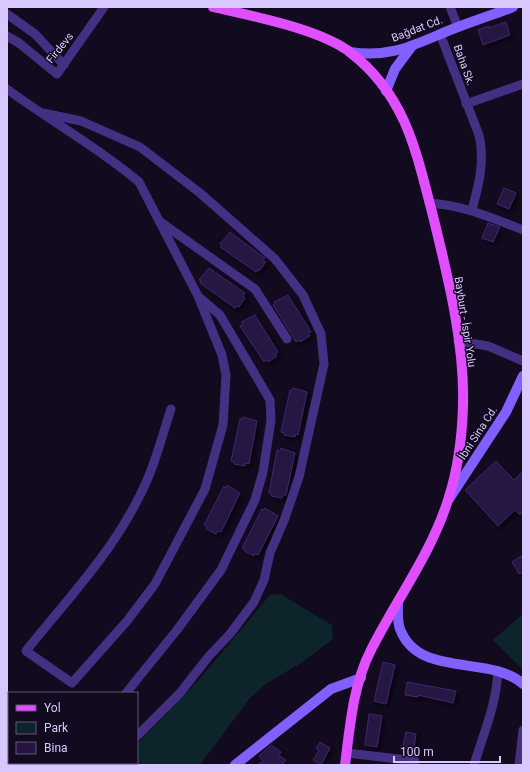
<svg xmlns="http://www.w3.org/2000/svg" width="530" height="772" font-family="Roboto,sans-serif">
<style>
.green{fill:#0d252a}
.building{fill:#261442;stroke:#422470;filter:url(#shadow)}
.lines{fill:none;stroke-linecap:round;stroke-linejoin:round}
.street{stroke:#433083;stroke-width:9}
.secondary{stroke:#825fff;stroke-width:10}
.primary{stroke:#df4fff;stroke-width:10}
.labels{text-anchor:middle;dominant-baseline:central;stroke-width:3;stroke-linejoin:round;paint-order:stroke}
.street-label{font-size:11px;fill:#d9c8ff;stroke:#120a1f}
</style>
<defs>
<filter id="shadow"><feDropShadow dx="3" dy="3" stdDeviation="2" flood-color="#0009"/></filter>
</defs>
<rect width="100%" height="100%" fill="#120a1f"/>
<g class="green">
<polygon points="280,594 332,625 333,639 301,663 267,683 250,698 200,765 111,765 114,763 137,763 137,744 197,682 270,595"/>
<polygon points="523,614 523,670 493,640"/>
</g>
<g class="building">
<polygon points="506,22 510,35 483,45 478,30 489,26 489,28"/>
<polygon points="504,188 516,193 509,209 497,204"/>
<polygon points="488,223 500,227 493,242 482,238"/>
<polygon points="230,232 265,258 263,260 266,262 259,271 257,270 256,272 220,247 222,245 220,244"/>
<polygon points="209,268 245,293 243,296 245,298 239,307 237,306 235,308 200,283 201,281 199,280"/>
<polygon points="288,295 311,332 308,333 310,336 300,342 299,340 296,342 273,305 275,304 274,302"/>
<polygon points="255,315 278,352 275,354 277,356 268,362 266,360 264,362 240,326 243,324 241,322"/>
<polygon points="293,388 307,392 298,435 295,434 295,437 284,435 284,433 281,432 290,390 292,390"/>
<polygon points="243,417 257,421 249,464 245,463 245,466 234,464 234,462 231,461 240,419 242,419"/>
<polygon points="281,448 295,453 286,495 283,495 282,498 271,496 272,493 269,493 277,450 280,451"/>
<polygon points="496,461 514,480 523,471 523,512 520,515 515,510 498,526 465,490"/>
<polygon points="227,485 240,493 221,532 218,531 216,534 206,529 207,527 204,525 224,486 226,488"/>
<polygon points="265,508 278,516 258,555 255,553 254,556 244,551 245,549 242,548 262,509 264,510"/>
<polygon points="523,555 523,572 519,574 512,562"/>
<polygon points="383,662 395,665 386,704 374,701"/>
<polygon points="407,682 456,691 453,703 418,695 418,697 405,695"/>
<polygon points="369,714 382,716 377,747 365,745"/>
<polygon points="406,732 416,734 414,748 403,746"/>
<polygon points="320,742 330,748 321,765 313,760 319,750 316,748"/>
<polygon points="271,745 281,752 279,755 286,760 282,765 258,765 263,761 259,756"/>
</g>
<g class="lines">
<g class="street">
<polyline points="450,7 458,27"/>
<polyline points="7,14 35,34 64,65"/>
<path d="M440,34l39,101c6,27 0,49 -7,75"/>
<polyline points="7,36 19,43 57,74 104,7"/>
<path d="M7,89c43,32 91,58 132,93l59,114 24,59 4,20 -3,50 -18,64 -50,95 -28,37 -55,62 -46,-32c39,-49 85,-97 113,-154 15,-28 22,-58 32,-88"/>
<polyline points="466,104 523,84"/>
<polyline points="43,113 81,121 140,147 200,193 275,259 303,295 321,334 324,364 299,477 285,518 270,553 264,580 254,602 230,634 209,656 180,693 137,736"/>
<path d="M429,203c34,2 63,15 94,27"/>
<polyline points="159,221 255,289 287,339"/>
<polyline points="458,341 488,346 523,361"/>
<polyline points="126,693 177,630 221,570 255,500 263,472 271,420 270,400 220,315 200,298"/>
<polyline points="347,753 415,761"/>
<polyline points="32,763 34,765"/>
<polyline points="102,765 105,763"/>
<path d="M474,765c10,-33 22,-59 24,-94"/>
<polyline points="519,765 523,730"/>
</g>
<g class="secondary">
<path d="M350,52c45,7 68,-10 108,-25 18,-7 37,-13 55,-20"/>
<polyline points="386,91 395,69 412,46"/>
<polyline points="449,499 506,412 523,376"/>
<path d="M398,602c0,8 -1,19 2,27 19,50 89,25 123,55"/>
<polyline points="235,765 331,689 361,678"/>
</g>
<path class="primary" d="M213,7c38,9 108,22 138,46 22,17 41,42 53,68 13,29 20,61 28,91 15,61 33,131 31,194 -1,32 -5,64 -15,94 -17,54 -52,100 -77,150 -18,35 -21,76 -26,115"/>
</g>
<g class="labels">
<g class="street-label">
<text transform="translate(417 29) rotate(-21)">Bağdat Cd.</text>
<text transform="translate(60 48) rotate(-51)">Firdevs</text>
<text transform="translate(464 65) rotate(70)">Baha Sk.</text>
<text transform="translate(465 322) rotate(81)">Bayburt - İspir Yolu</text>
<text transform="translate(478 433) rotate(-57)">İbni Sina Cd.</text>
</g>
</g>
<rect width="530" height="772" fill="none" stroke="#d9c8ff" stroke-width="16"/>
<rect x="8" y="692" width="130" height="72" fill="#120a1f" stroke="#625679"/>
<rect x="16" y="705" width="20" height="6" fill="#df4fff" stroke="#625679"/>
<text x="44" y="712" font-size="12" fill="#d9c8ff">Yol</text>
<rect x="16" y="722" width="20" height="12" fill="#0d252a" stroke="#625679"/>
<text x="44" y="732" font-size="12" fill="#d9c8ff">Park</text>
<rect x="16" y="742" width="20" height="12" fill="#261442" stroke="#625679"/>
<text x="44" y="752" font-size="12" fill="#d9c8ff">Bina</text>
<path d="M394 756v6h106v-6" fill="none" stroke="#d9c8ff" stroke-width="2"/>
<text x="400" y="756" font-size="12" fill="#d9c8ff" stroke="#120a1f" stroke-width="3" paint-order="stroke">100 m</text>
</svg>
